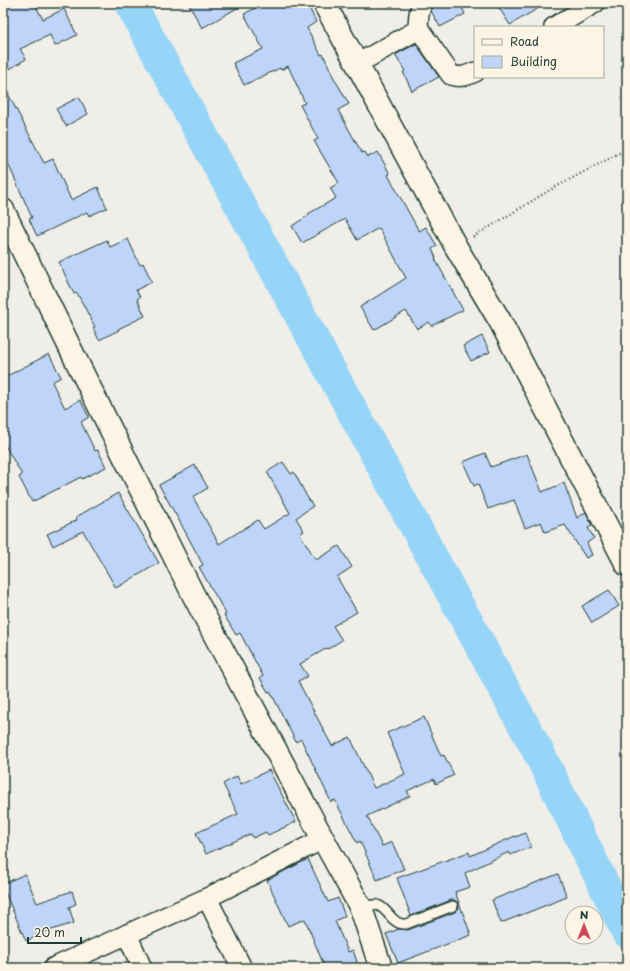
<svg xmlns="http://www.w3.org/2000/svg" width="630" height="971" font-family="'Playpen Sans',sans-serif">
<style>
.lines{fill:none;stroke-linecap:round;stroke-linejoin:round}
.river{stroke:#96d5f7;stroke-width:32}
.building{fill:#bed4f9;stroke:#1f3d34}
.service-casing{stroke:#1f3d34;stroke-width:12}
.minor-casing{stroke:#1f3d34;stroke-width:22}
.tertiary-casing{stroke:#1f3d34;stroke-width:25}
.secondary-casing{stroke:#1f3d34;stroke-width:25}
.path{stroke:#1f3d34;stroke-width:2.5;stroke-dasharray:1 3;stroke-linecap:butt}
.service{stroke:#fcf5e5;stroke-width:9}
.minor{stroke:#fcf5e5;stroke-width:19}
.tertiary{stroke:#fcf5e5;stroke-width:22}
.secondary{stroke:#fcf5e5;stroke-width:22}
</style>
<rect width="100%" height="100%" fill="#f0eee9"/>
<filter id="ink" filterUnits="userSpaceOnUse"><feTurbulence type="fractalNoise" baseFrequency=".025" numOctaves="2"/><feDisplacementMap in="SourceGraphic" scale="8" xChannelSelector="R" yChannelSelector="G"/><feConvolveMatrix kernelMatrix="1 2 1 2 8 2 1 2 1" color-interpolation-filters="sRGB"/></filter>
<g filter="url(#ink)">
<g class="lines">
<polyline class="river" points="130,3 540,755 627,932"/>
</g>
<g class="building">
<polygon points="3,3 34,3 43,19 64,9 77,35 55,46 50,35 20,49 26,59 3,73"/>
<polygon points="188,3 246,3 202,28"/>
<polygon points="265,3 307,3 316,22 307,28 321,55 323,54 334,78 349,104 338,110 362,153 365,152 368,157 378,152 390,174 388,175 419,231 426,227 437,246 432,249 436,258 435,259 463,310 431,326 429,322 417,329 406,311 374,330 360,307 406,278 379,228 357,240 345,219 302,243 292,226 309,215 308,214 336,198 330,188 339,183 314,141 318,139 300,105 305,103 288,66 281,70 280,68 244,85 233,63 263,49 244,14"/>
<polygon points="433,3 460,3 465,14 440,27 431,11"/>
<polygon points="496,3 547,3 510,25"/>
<polygon points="416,44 439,77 412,91 403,72 405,71 395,55"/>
<polygon points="3,84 44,163 53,159 71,200 98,187 107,208 89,216 87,212 37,236 29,219 32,218 7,161 3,163"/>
<polygon points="79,97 88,114 66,126 56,109"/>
<polygon points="128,239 140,265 143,263 152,282 136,290 140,297 137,299 145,316 118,329 119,330 99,340 93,328 95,327 77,293 74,294 59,262 107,240 110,247"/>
<polygon points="482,336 490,352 471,361 463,346"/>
<polygon points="49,354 61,377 52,382 65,408 80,400 89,417 81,422 95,451 98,450 106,467 82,479 81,477 32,502 19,477 22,475 3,442 3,378"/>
<polygon points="485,453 491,467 527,454 542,492 564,483 577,518 586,512 592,526 588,528 594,538 587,543 592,555 586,558 565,525 545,532 541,522 525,528 514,500 488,509 478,484 474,486 463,462"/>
<polygon points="283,462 291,474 294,472 306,495 313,506 296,518 304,531 300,534 316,560 339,546 352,567 337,577 357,612 333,626 342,640 328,649 327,648 300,664 308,676 298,681 332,746 350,737 374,788 405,774 387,733 424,717 441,756 444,755 454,775 436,784 434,779 407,791 410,796 367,816 382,846 392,842 404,869 377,880 360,841 357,843 335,800 331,802 301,739 296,742 270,691 268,692 260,678 263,676 240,633 236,635 224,615 226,614 199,567 203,565 181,524 159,485 195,465 208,488 193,497 219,544 258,520 264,529 290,513 267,472"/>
<polygon points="118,493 159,563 116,588 83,531 53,546 47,534 77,520 76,517"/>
<polygon points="609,590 619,606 592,623 582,606"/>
<polygon points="269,770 296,822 268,835 266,832 253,838 251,834 206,854 196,833 238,814 223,784 237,776 241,784"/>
<polygon points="526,833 531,847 510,855 509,852 465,873 470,887 455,892 471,935 398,963 386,934 399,929 408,930 455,912 458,909 459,907 457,902 454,900 451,900 411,916 397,878 469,852 470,856 515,836 515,837"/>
<polygon points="308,859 328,902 338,898 345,916 335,921 348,952 353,950 359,968 325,968 305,919 288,926 267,880"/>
<polygon points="25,874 37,903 72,891 76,904 69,907 74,923 45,932 45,933 26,941 3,888 3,884"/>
<polygon points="558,874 567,897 501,923 492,900"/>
</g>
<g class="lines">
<defs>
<path id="service" d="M361,908c5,-1 11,-4 16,-3 9,2 13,15 22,18 2,1 5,1 7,1l47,-18"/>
<g id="minor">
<path d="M422,3c-3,9 -5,17 -3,26l32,46c9,3 15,1 24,-3"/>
<polyline points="554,27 595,3"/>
<polyline points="357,64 419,29"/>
<polyline points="207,898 242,968"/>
<polyline points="127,934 142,968"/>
<polyline points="53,968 207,898 323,839"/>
</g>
<polyline id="tertiary" points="324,3 456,247 500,321 627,565"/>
<polyline id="secondary" points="3,210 76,360 195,598 323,839 361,908 381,968"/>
</defs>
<use href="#service" class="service-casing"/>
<use href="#minor" class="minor-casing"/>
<use href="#tertiary" class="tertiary-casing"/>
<use href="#secondary" class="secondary-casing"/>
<polyline class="path" points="473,237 550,190 627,149"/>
<use href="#service" class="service"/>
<use href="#minor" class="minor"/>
<use href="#tertiary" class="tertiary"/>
<use href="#secondary" class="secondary"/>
</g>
</g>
<rect width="630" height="971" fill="none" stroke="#fcf5e5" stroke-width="16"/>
<rect x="8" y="8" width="614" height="955" fill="none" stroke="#1f3d34" stroke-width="1.5" filter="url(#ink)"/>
<rect x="474" y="26" width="130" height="52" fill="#fcf5e5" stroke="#a4ab9e"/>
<rect x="482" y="39" width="20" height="6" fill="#fcf5e5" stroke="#a4ab9e"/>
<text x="510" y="46" font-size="12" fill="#1f3d34">Road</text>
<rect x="482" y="56" width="20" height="12" fill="#bed4f9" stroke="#a4ab9e"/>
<text x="510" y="66" font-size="12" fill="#1f3d34">Building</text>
<g transform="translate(584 925)"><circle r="19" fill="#fcf5e5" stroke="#a4ab9e"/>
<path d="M0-3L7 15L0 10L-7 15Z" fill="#d1495b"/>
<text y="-6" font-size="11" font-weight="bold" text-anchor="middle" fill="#1f3d34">N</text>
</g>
<path d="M28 937v6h53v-6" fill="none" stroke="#1f3d34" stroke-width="2"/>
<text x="34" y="937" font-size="12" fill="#1f3d34" stroke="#fcf5e5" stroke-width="3" paint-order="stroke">20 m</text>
</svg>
